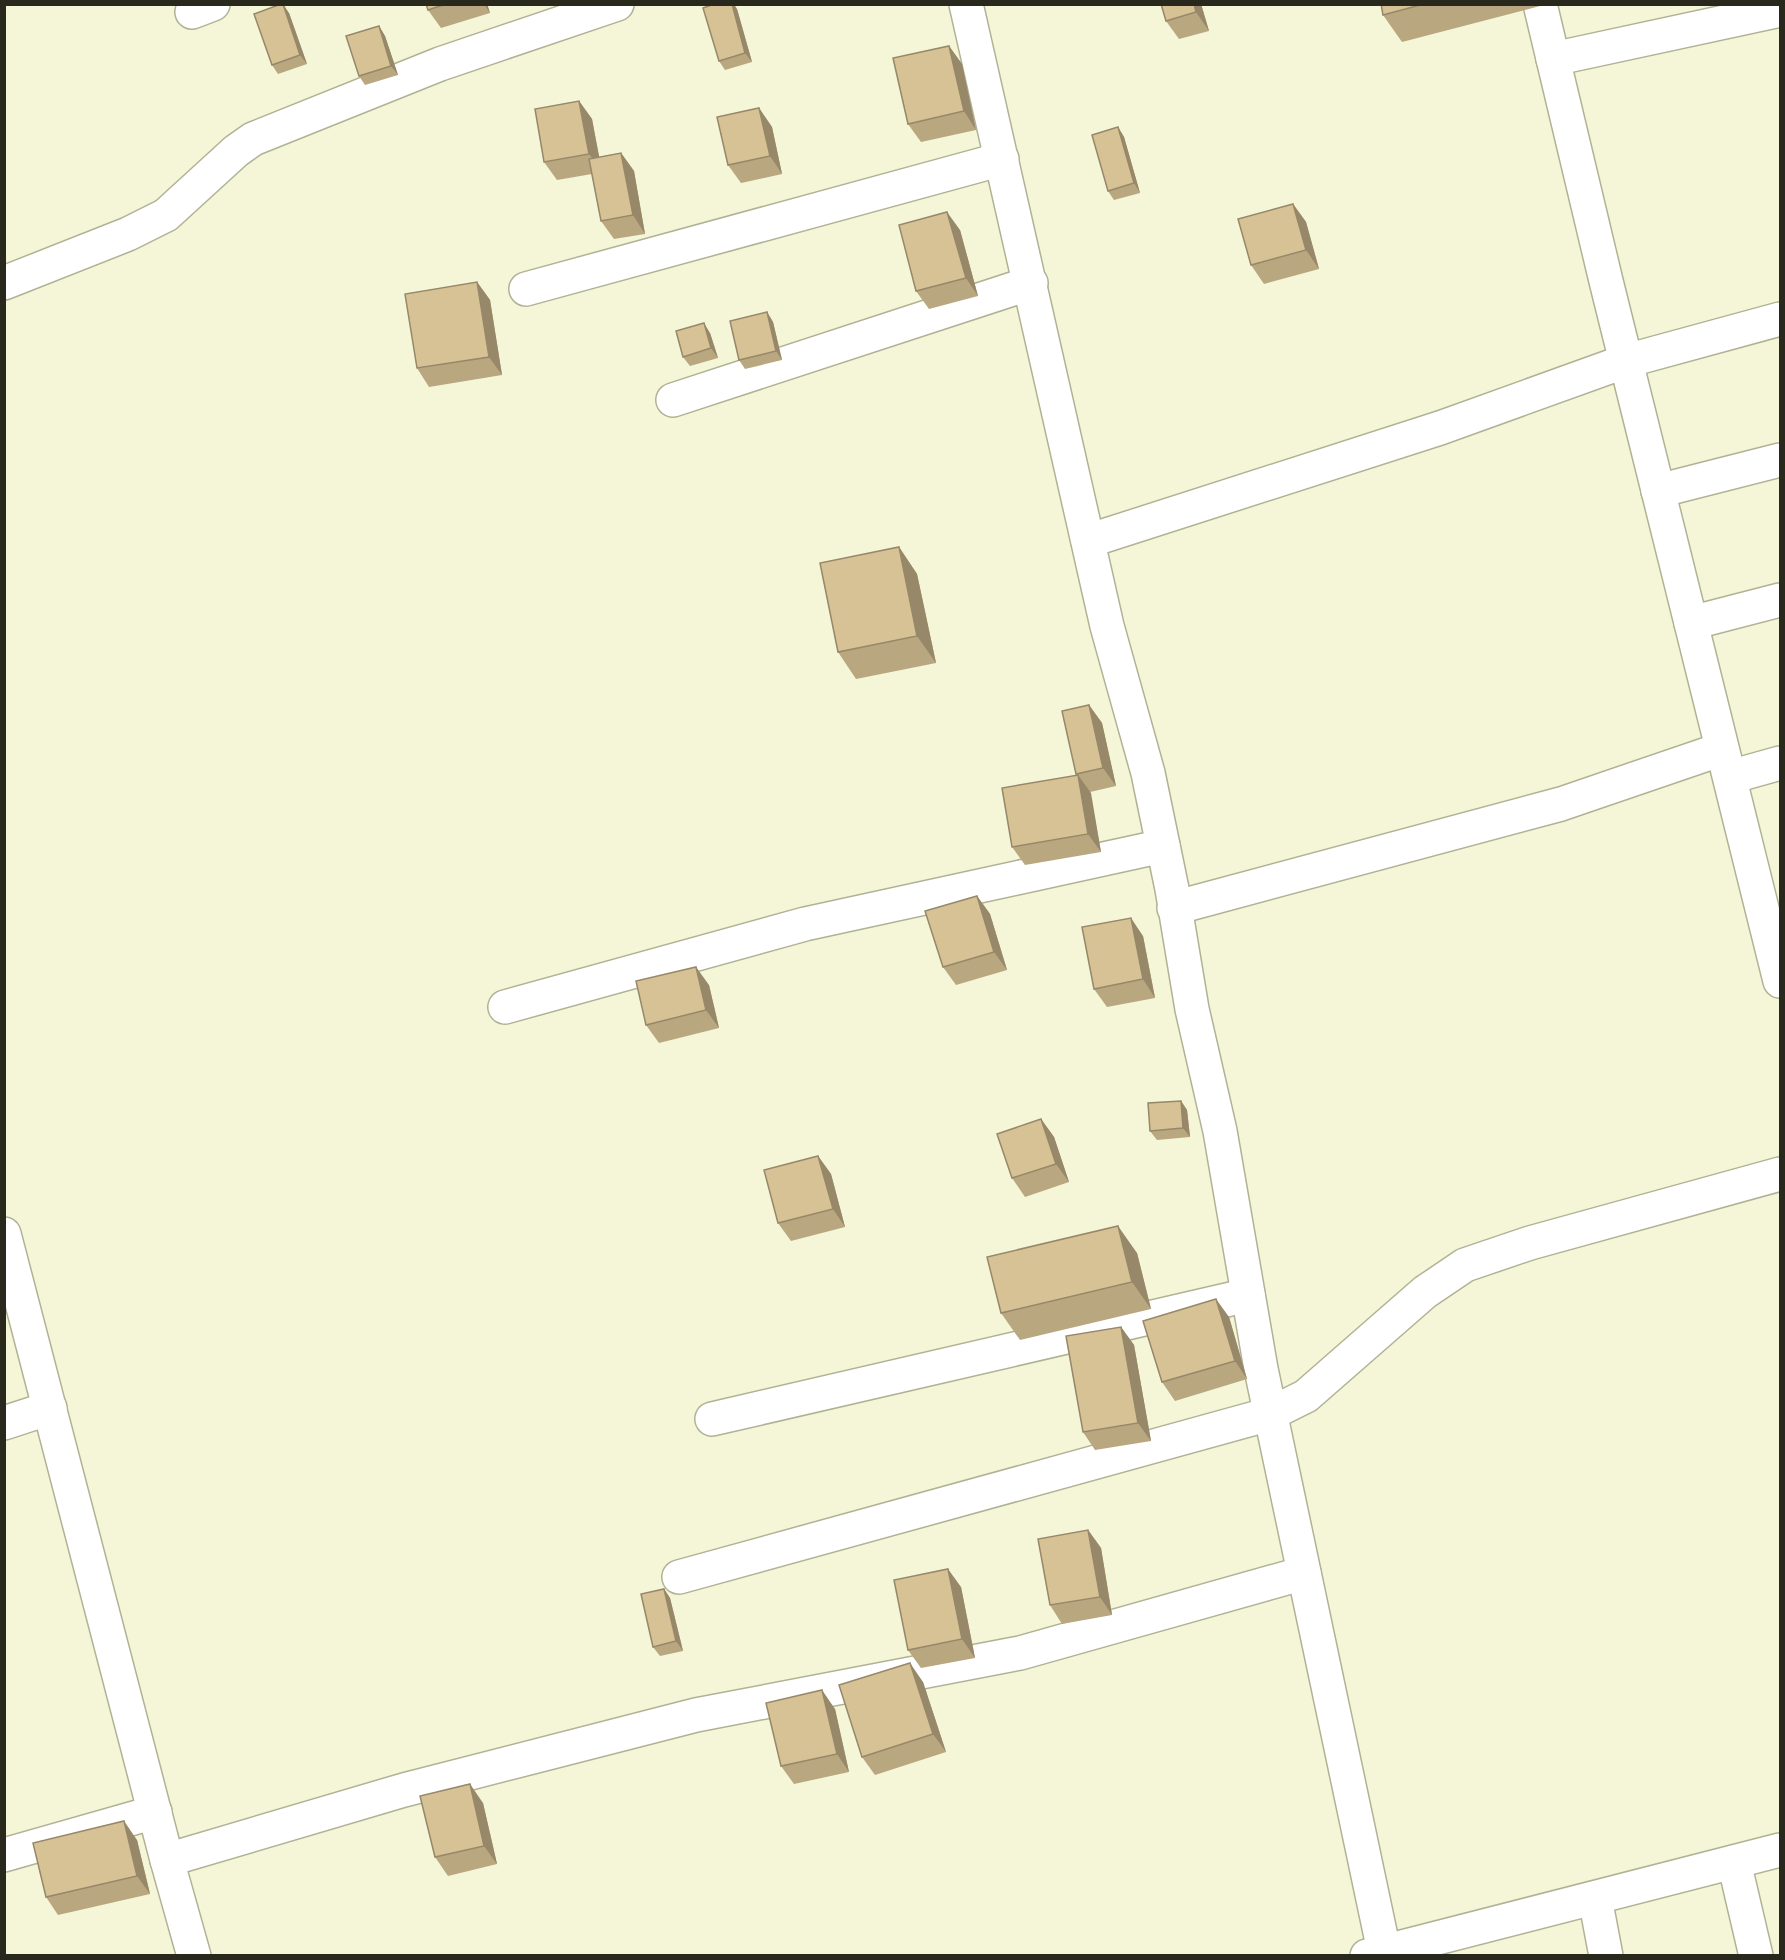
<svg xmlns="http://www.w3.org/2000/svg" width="1785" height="1960" font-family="'Exo 2',sans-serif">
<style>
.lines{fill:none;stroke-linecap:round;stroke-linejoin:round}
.minor-casing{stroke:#b1b295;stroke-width:36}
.minor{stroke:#fff;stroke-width:33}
.wall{fill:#b9a780}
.shaded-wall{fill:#968868}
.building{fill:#d7c295;stroke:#968868;stroke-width:1.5}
</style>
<rect width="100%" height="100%" fill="#f4f6d7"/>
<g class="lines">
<defs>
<g id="minor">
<polyline points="966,4 1107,626 1148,773 1172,889 1192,1009 1220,1131 1261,1369 1384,1951"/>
<polyline points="1540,4 1606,281 1780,981"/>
<polyline points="192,12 213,4"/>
<polyline points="1553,59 1780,10"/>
<polyline points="4,283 128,234 166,215 236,151 253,139 440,64 617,4"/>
<polyline points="526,289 1002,159"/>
<polyline points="673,400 1031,283"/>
<polyline points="1658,491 1780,460"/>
<polyline points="1088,541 1440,428 1626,361 1780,319"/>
<polyline points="1691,623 1780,600"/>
<polyline points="1730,777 1780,763"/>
<polyline points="1174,908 1561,804 1722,749"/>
<polyline points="505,1007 805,924 1163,846"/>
<polyline points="4,1234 167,1860 194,1956"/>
<polyline points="712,1419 1248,1295"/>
<polyline points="4,1423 50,1408"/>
<polyline points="679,1577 1270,1414 1306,1396 1425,1292 1465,1265 1530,1243 1780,1174"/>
<polyline points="4,1855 155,1812"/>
<polyline points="167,1860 404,1790 696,1715 1020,1653 1304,1573"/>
<polyline points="1734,1862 1756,1956"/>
<polyline points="1595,1898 1606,1956"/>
<polyline points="1367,1956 1780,1850"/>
</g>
</defs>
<use href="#minor" class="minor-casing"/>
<use href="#minor" class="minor"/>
</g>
<g class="wall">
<polygon points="426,4 487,4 490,13 441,28 428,10"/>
<polygon points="1161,4 1201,4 1209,31 1179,39 1166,21"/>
<polygon points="1381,4 1539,4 1540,6 1402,42 1383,15"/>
<polygon points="737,9 752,62 725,70 719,61"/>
<polygon points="289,13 307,64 278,74 272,65"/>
<polygon points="379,26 385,36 398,75 365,85 359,76"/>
<polygon points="949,46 962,64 976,130 921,142 908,124"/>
<polygon points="579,101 592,119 599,157 621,153 634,171 645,234 614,239 601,221 592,174 557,180 544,162"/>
<polygon points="759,108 772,127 782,174 741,183 728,165"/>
<polygon points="1118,127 1124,137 1140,193 1114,200 1108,191"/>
<polygon points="1293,204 1306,222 1319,269 1264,284 1251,265"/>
<polygon points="960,230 978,296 929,309 916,291"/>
<polygon points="477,282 490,300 502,375 429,387 417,368"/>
<polygon points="767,312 773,322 782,360 745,369 739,360"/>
<polygon points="710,333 718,358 690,366 683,357"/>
<polygon points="899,547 917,574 936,663 856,679 838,652"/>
<polygon points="1089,705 1102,723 1116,786 1090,792 1101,852 1025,865 1012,847 1077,775 1076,774"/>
<polygon points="977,896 990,914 1007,970 956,985 943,967"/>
<polygon points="1143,936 1155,998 1107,1007 1094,989"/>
<polygon points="709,985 719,1028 659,1043 646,1025"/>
<polygon points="1181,1101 1187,1110 1190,1137 1157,1140 1150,1131"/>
<polygon points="1041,1119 1054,1137 1069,1182 1025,1197 1012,1178"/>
<polygon points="818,1156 831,1174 845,1227 791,1241 778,1223"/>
<polygon points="1137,1253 1151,1309 1020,1340 1001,1313"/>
<polygon points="1229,1317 1247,1379 1175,1401 1162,1382"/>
<polygon points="1121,1327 1134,1345 1151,1441 1095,1450 1083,1432"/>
<polygon points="1088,1530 1101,1548 1112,1615 1062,1624 1050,1605"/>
<polygon points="961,1587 975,1658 921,1668 908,1650"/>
<polygon points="664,1589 670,1598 683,1651 660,1656 653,1647"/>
<polygon points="923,1682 946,1752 875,1775 862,1757"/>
<polygon points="835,1709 849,1772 794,1784 781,1766"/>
<polygon points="483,1803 497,1864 448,1876 435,1857"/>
<polygon points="137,1840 150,1894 58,1915 46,1897"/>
</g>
<g class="shaded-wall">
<polygon points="283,4 289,13 307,64 300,55"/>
<polygon points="484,4 487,4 490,13"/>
<polygon points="732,4 734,4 737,9 752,62 745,53"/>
<polygon points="1194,4 1201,4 1209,31 1196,12"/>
<polygon points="379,26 385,36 398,75 391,66"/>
<polygon points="949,46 962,64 976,130 964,111"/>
<polygon points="579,101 592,119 602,172 589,154"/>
<polygon points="759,108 772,127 782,174 770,156"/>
<polygon points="1118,127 1124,137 1140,193 1134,183"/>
<polygon points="621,153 634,171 645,234 633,215"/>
<polygon points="1293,204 1306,222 1319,269 1306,250"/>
<polygon points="947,212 960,230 978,296 966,278"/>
<polygon points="477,282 490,300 502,375 489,357"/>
<polygon points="767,312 773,322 782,360 776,351"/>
<polygon points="704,323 710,333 718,358 711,348"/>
<polygon points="899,547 917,574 936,663 917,636"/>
<polygon points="1089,705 1102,723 1116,786 1103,768"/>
<polygon points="1078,775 1091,793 1101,852 1088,834"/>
<polygon points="977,896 990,914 1007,970 994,952"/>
<polygon points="1131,918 1143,936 1155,998 1143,979"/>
<polygon points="696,967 709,985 719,1028 706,1010"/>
<polygon points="1181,1101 1187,1110 1190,1137 1183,1128"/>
<polygon points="1041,1119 1054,1137 1069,1182 1056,1164"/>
<polygon points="818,1156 831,1174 845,1227 833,1209"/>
<polygon points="1118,1226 1137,1253 1151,1309 1132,1282"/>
<polygon points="1216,1299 1229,1317 1247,1379 1235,1361"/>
<polygon points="1121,1327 1134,1345 1151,1441 1138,1423"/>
<polygon points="1088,1530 1101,1548 1112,1615 1100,1597"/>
<polygon points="948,1569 961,1587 975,1658 962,1639"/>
<polygon points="664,1589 670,1598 683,1651 676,1641"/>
<polygon points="910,1663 923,1682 946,1752 933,1734"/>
<polygon points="822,1690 835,1709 849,1772 837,1754"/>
<polygon points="470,1784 483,1803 497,1864 484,1846"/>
<polygon points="124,1821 137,1840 150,1894 137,1876"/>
</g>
<g class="building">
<polygon points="281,4 283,4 300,55 272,65 254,14"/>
<polygon points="426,4 446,4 428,10"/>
<polygon points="714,4 732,4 745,53 719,61 703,8"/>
<polygon points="1161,4 1194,4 1196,12 1166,21"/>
<polygon points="1381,4 1424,4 1383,15"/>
<polygon points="379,26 391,66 359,76 346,36"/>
<polygon points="949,46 964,111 908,124 893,58"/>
<polygon points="579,101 589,154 544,162 535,109"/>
<polygon points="759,108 770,156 728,165 717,117"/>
<polygon points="1118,127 1134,183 1108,191 1092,135"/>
<polygon points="621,153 633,215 601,221 589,159"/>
<polygon points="1293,204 1306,250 1251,265 1238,219"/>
<polygon points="947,212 966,278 916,291 899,225"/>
<polygon points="477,282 489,357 417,368 405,294"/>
<polygon points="767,312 776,351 739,360 730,321"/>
<polygon points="704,323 711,348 683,357 676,331"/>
<polygon points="899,547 917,636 838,652 820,563"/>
<polygon points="1089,705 1103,768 1076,774 1062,711"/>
<polygon points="1078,775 1088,834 1012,847 1002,788"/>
<polygon points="977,896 994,952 943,967 925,911"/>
<polygon points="1131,918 1143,979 1094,989 1082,927"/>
<polygon points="696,967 706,1010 646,1025 636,981"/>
<polygon points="1181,1101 1183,1128 1150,1131 1148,1103"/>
<polygon points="1041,1119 1056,1164 1012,1178 997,1134"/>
<polygon points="818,1156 833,1209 778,1223 764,1170"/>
<polygon points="1118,1226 1132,1282 1001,1313 987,1257"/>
<polygon points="1216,1299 1235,1361 1162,1382 1143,1321"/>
<polygon points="1121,1327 1138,1423 1083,1432 1066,1336"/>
<polygon points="1088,1530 1100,1597 1050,1605 1038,1539"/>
<polygon points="948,1569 962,1639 908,1650 894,1580"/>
<polygon points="664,1589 676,1641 653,1647 641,1594"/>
<polygon points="910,1663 933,1734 862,1757 839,1685"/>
<polygon points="822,1690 837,1754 781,1766 766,1703"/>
<polygon points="470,1784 484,1846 435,1857 420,1796"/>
<polygon points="124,1821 137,1876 46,1897 33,1843"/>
</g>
<rect width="1785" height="1960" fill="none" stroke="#28281d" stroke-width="12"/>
</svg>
